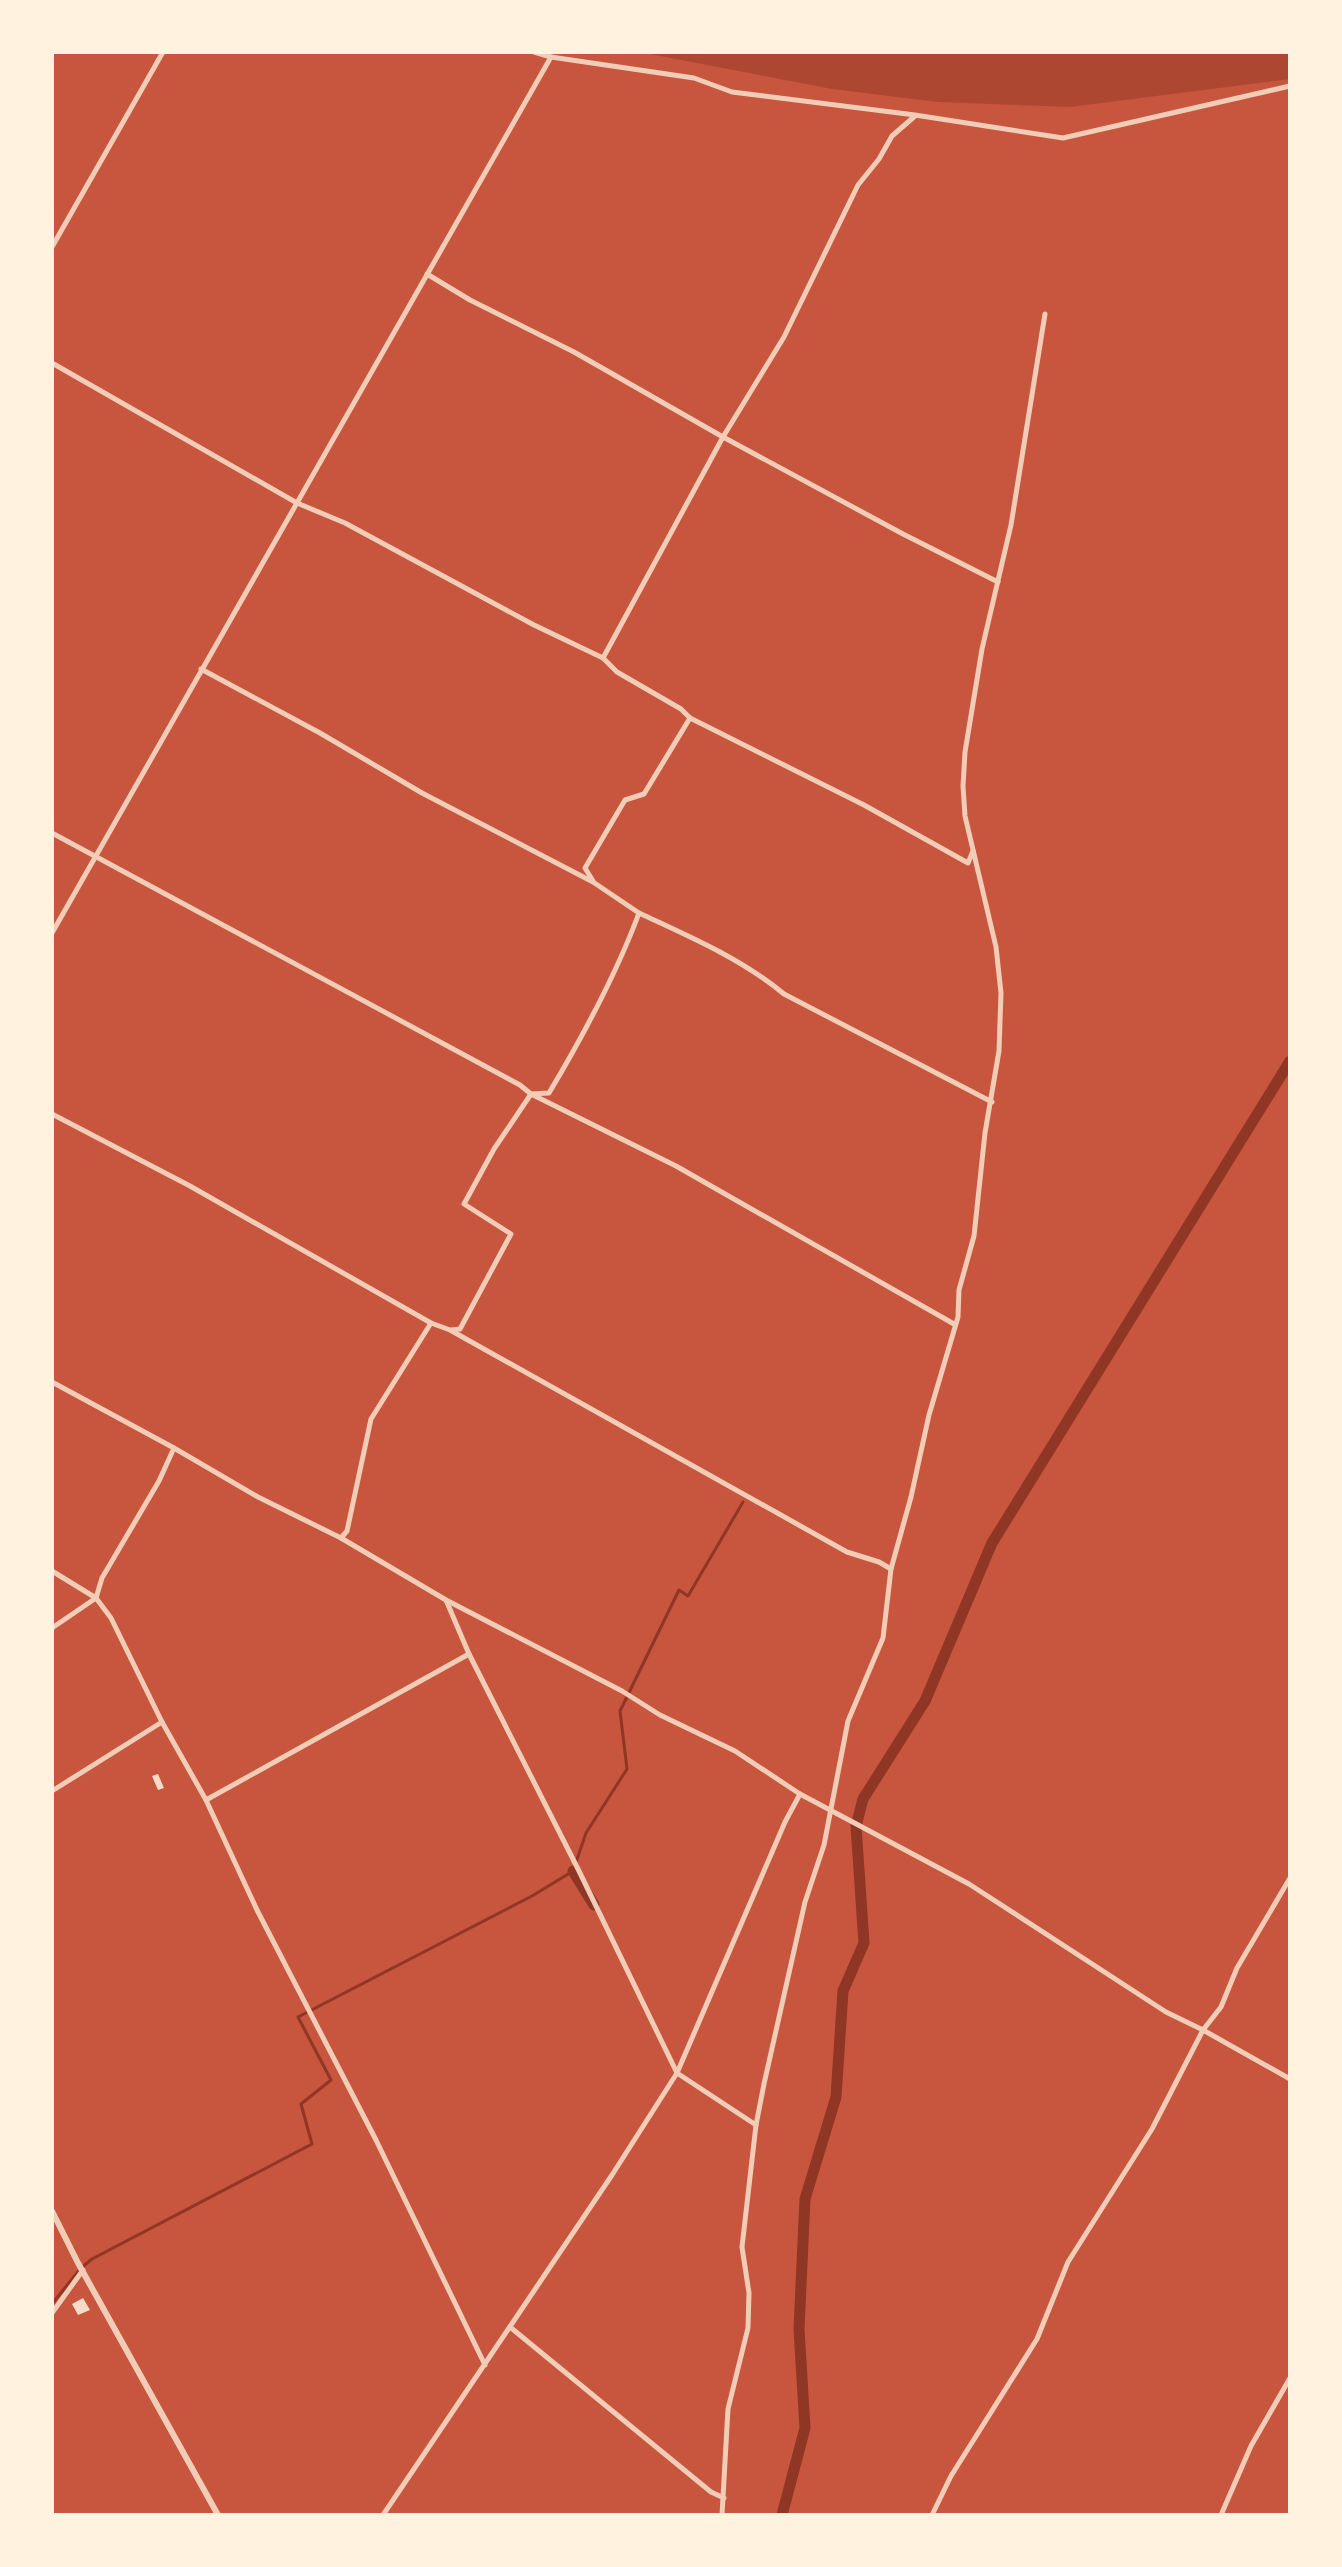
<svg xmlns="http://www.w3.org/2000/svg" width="1342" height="2567" font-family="'PT Serif',serif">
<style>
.green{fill:#ae4732}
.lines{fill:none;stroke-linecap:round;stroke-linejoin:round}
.stream{stroke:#8f3625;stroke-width:3}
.canal{stroke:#8f3625;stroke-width:11}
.building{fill:#f7dbc8}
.minor{stroke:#f1ccb7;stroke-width:5}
.tertiary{stroke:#f1ccb7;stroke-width:6}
</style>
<rect width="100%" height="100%" fill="#c8553d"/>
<polygon class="green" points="640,52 1290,52 1290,79 1070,107 938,102 832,89"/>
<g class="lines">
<polyline class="stream" points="52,2304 81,2268 92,2259 312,2144 301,2104 331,2080 298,2017 532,1896 573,1871 586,1833 627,1769 620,1711 679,1590 688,1596 743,1502"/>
<g class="canal">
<polyline points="573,1871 594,1905"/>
<polyline points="782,2515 805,2428 799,2329 805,2199 836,2097 843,1991 864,1943 856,1826 863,1799 925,1701 992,1543 1290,1061"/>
</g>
</g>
<g class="building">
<polygon points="158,1774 164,1788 158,1790 152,1776"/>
<polygon points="83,2298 90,2310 78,2315 72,2304"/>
</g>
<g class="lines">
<g class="minor">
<polyline points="534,52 551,57 694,78 732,92 915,115 1063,138 1290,86"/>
<polyline points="52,247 163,52"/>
<polyline points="427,274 470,300 574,352 723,437 903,534 998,582"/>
<polyline points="52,363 297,503 345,523 534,625 603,658 617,672 681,709 690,718 864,805 968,863 973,851"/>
<polyline points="603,658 723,437 784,337 858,185 879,159 892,136 915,116"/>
<path d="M201,669l119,64 102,60 171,89 46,31c-23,62 -56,123 -90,180l-18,1 -37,55 -30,55 47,30 -51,95 -9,1"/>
<polyline points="52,833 520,1085 531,1094 676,1166 954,1324"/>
<polyline points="593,881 585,868 625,800 644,794 690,718"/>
<path d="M639,913c50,23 103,46 145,81l208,108"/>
<polyline points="52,933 551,57"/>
<polyline points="52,1114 190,1186 431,1323"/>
<polyline points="52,1382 174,1448"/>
<polyline points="341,1538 446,1600 622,1691 660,1715 735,1751 800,1794"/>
<polyline points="52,1571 96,1598 111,1618 162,1722 206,1800 257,1910 376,2140 485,2365"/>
<polyline points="446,1600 469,1654 579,1871 677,2073 756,2125"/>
<polyline points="52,1628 96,1598 102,1578 159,1481 174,1448 258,1497 341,1538 347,1531 371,1419 431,1323 450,1330 847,1552 879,1562 891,1569"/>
<polyline points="52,1791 162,1722"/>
<polyline points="206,1800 469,1654"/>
<polyline points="52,2313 83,2270"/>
<polyline points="510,2327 711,2492 724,2498"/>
<polyline points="383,2515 612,2175 677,2073 785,1822 800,1794 969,1884 1166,2012 1203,2030 1221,2007 1237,1968 1290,1878"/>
<polyline points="722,2515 728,2409 748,2328 749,2293 742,2247 756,2125 764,2084 805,1902 824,1845 848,1721 883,1638 891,1569 911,1497 929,1415 958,1317 959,1290 974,1236 985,1133 999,1051 1001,993 996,947 965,816 963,786 965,752 982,649 1011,525 1045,314"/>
<polyline points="932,2515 951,2476 1037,2339 1068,2262 1152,2129 1203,2030 1290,2079"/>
<polyline points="1221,2515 1251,2446 1290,2378"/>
</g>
<polyline class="tertiary" points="52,2211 78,2263 218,2515"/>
</g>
<rect width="1342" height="2567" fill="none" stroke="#fff3e0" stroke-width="108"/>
</svg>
